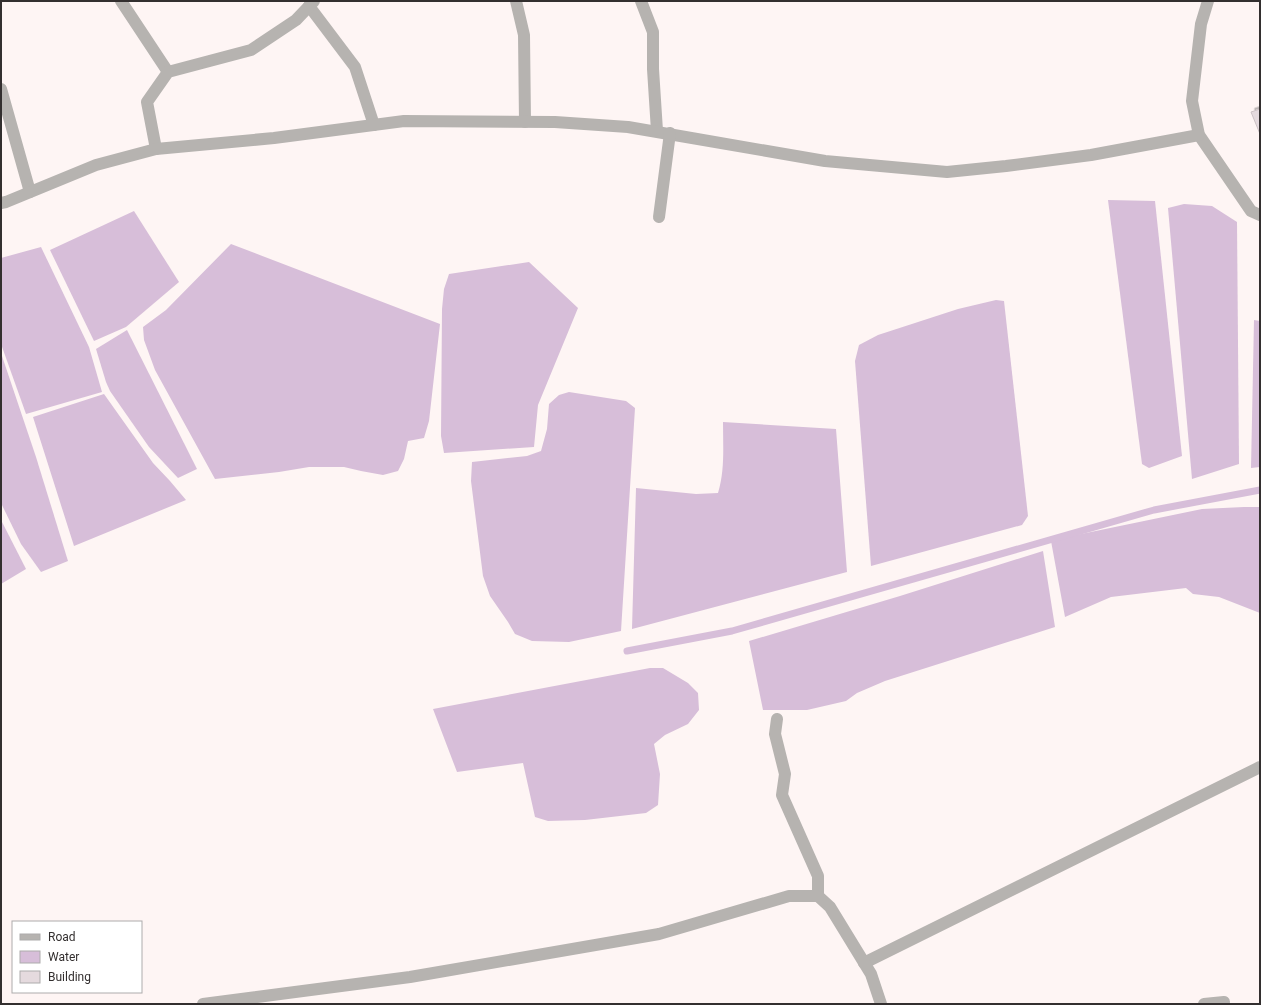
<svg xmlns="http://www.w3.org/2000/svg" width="1261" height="1005" font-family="Roboto,sans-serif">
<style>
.water{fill:#d7bed9}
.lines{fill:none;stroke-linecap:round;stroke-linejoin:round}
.stream{stroke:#d7bed9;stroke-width:7}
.building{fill:#e5dade;stroke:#cbc1c4;filter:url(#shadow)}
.service{stroke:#b6b3b0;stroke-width:12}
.minor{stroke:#b6b3b0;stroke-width:12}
</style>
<defs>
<filter id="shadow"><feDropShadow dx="3.5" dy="-3.5" stdDeviation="0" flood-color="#0004"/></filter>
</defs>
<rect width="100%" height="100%" fill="#fef5f4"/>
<g class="water">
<polygon points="1108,200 1155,201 1182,456 1149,468 1142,464"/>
<polygon points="1184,204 1212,206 1237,222 1239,464 1192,479 1168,208"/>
<polygon points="134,211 179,282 126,327 94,341 50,250"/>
<polygon points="231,244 440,324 429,421 424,438 408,441 404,459 398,471 383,475 361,471 344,467 309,467 279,472 215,479 155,370 144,340 143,327 166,310"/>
<polygon points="41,247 89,347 102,392 26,414 1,344 1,258"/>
<polygon points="529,262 578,308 538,405 534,447 444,453 441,436 442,309 444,289 449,274"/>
<polygon points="996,300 1004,301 1028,516 1022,525 871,566 855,361 859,345 878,335 958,309"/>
<polygon points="1254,320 1260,321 1260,467 1251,468"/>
<polygon points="127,330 197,469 178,478 149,447 110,391 106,382 96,349"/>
<polygon points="1,353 36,457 68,561 41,572 21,544 1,503"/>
<polygon points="569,392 626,401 635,408 621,631 569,642 532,641 515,634 508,622 490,596 483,576 471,481 472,462 527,456 541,451 547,429 549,404 559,395"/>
<polygon points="104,394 153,463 170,481 186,500 74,546 33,417"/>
<path d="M723,422l113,7 11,143 -215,57 4,-141 60,6 22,-1c7,-23 5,-47 5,-71z"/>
<polygon points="1244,507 1260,507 1260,613 1219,597 1193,594 1186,588 1111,597 1065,617 1051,541 1057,539 1202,509"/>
<polygon points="1,520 26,569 1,584"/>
<polygon points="1043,551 1055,627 885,681 857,693 846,701 807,710 763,710 749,641 900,596"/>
<polygon points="650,668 663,668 688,683 698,693 699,710 688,724 665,735 654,744 660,774 658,805 646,813 585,820 548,821 535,817 523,763 457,772 433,709"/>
</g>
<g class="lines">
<polyline class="stream" points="627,651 732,631 1154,510 1260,490"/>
</g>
<polygon class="building" points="1260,109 1260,134 1251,112"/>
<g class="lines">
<g class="service">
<polyline points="121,1 168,72"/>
<polyline points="516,1 524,35 525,122"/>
<polyline points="1,89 30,192"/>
<polyline points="864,963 1260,767"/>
<polyline points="1204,1004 1224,1002"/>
</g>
<g class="minor">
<polyline points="641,1 653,32 653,69 657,131"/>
<polyline points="1208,1 1201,24 1192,101 1199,135 1251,211 1260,215"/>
<polyline points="309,6 355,67 374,125"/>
<polyline points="156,149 147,102 168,72 251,50 296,20 314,1"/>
<polyline points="1,203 6,202 96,165 156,149 274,138 404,121 555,122 628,127 825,161 947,172 1006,166 1091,155 1199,135"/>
<polyline points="659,217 670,133"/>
<polyline points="777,719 775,734 785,774 782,795 818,876 818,896"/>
<polyline points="203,1004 410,977 659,934 789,896 818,896 830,907 871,974 881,1004"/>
</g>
</g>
<rect width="1261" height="1005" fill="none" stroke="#332f2f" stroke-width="4"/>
<rect x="12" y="921" width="130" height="72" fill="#ffffff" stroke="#adacac"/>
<rect x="20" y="934" width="20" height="6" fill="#b6b3b0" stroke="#adacac"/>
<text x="48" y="941" font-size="12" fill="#332f2f">Road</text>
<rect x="20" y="951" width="20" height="12" fill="#d7bed9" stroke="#adacac"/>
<text x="48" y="961" font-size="12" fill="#332f2f">Water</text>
<rect x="20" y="971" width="20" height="12" fill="#e5dade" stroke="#adacac"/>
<text x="48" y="981" font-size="12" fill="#332f2f">Building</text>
</svg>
